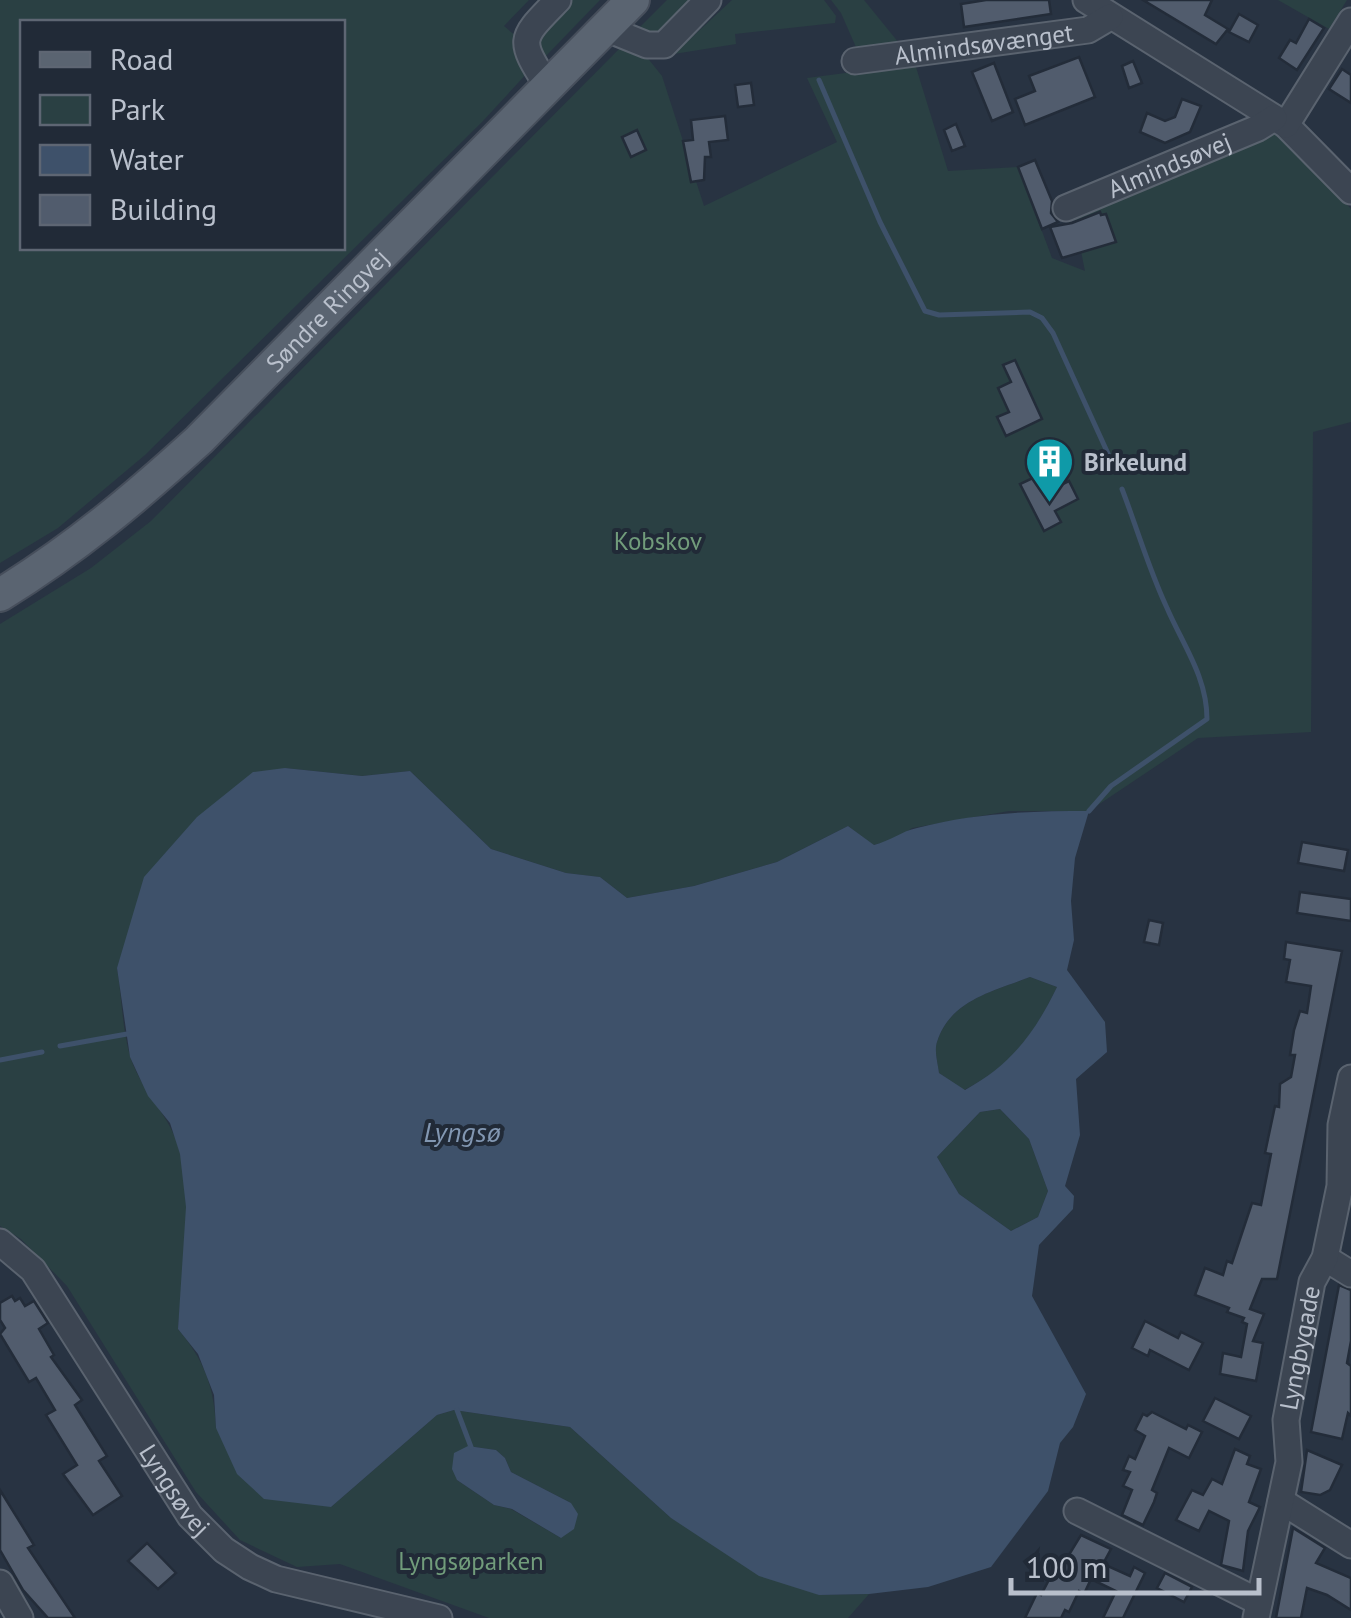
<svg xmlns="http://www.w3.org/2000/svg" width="1351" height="1618" font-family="'PT Sans',sans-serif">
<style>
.green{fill:#2a4043;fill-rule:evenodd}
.water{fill:#3e516a;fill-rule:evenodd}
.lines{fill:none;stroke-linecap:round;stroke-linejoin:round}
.stream{stroke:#3e516a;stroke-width:5}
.building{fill:#515c6d;stroke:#232c39;stroke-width:2.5}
.minor-casing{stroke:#5a636f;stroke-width:29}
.major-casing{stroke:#464e5b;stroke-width:36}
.minor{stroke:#3c4552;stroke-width:25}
.major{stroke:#5a6471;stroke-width:32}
.labels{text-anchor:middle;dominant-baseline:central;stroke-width:8;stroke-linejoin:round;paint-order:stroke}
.street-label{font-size:25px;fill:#b9c0cc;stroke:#212a37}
.poi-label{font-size:25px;font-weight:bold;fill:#b9c0cc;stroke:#212a37;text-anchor:start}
.park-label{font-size:25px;fill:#719c7b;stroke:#212a37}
.water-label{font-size:28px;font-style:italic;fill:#8297b2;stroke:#212a37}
</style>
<rect width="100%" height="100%" fill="#283342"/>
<g class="green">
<path d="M0,0h529l-25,26 13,11 -5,5 18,28 -48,52 -337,333 -87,73 -58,35zM22,22h320v226h-320z"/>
<polygon points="571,0 600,0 544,58 538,52 541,31"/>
<path d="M667,0h28c-20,20 -29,42 -58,30z"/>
<polygon points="732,0 824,0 836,16 835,23 735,34 736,44 674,54"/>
<polygon points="831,0 864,0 903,48 859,54 841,13"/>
<polygon points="1278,0 1347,0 1329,29"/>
<path d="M623,45l23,11 16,20 42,130 133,-64 -30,-64 108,-14 33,107 70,-4 34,91 33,13 -11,-54 204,-87 73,79v213l-38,10 -2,300 -113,6 -109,73h-80l-97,17 -17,12 -22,5 -25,-19 -71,36 -83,24 -67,12 -27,-21 -34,-4 -75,-24 -81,-78 -48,5 -77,-8 -168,200c5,29 5,63 14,91 12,35 41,58 49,94 13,57 2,119 -2,176 27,33 36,57 38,99l115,79 106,-92 17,-5 116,17 101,91 148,77 50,-1 -21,24h-359l-149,-54 -43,3 -57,-27 -44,-48 -129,-206 -46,-47 -21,-13v-602l91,-56 60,-47zM468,1446l28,4 9,8 6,14 60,31 -10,35 -50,-29 -17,-4 -37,-25z"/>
<path d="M1030,977l27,10c-24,49 -43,77 -93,103l-25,-17c-1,-9 -5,-23 -2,-31 13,-42 57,-51 93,-65z"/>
<polygon points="1000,1109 1029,1139 1048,1191 1038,1217 1011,1231 959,1194 937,1157 980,1112"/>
</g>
<g class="water">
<path d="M285,768l77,8 48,-5 81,78 75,24 34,4 27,21 67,-12 83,-24 71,-36 26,19c16,-4 28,-14 43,-17 57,-15 113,-17 172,-17l-14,47 -4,43 3,39 -7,30 38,52 2,30 -31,27 4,56 -15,51 9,10 -1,13 -34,36 -7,51 54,98 -13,33 -13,16 -12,48 -57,76 -63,20 -59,7 -50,1 -60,-19 -88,-58 -101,-91 -116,-17 -17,5 -106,92 -67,-8 -27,-25 -21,-46 -2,-33 -16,-41 -20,-25 8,-122 -6,-53 -10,-31 -22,-27 -18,-39 -13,-89 27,-91 53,-60 56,-45zM1030,977l27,10c-23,47 -46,78 -92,103l-26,-17c-1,-9 -5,-22 -2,-31 13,-42 57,-51 93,-65zM1000,1109l29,30 19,52 -10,26 -27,14 -52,-37 -22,-37 43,-45z"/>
<polygon points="468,1446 496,1450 505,1458 511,1472 571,1503 578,1514 574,1529 561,1538 512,1509 494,1505 457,1480 452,1469 454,1453"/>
</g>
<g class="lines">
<g class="stream">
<polyline points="819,80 880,222 925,311 939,315 1030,312 1042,318 1053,333 1115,469"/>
<path d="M1089,811l22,-25 96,-67c0,-42 -24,-74 -40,-111 -18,-38 -30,-80 -45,-119"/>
<polyline points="60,1046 127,1034"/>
<polyline points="0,1060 42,1052"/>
<polyline points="457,1410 471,1447"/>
</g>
</g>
<g class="building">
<polygon points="986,0 1049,0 1051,14 964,27 961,4"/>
<polygon points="1143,0 1212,0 1205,15 1228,29 1216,44"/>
<polygon points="1239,14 1258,25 1249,42 1229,32"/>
<polygon points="1309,19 1324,28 1297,70 1279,58 1290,40 1296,43"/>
<polygon points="1079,57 1095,97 1025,125 1015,99 1035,91 1029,76"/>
<polygon points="1133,61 1142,83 1129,88 1122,66"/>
<polygon points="994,63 1013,112 992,121 972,72"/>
<polygon points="1342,69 1351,75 1351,103 1329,89"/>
<polygon points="751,83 754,105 738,107 735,85"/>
<polygon points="1182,99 1201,106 1190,132 1165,143 1140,132 1147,113 1165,121 1175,117"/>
<polygon points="725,116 728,140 709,142 711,157 705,157 704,180 691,182 683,141 693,140 691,120"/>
<polygon points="956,124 965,146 952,151 944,130"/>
<polygon points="637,130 646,150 631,157 622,137"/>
<polygon points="1035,160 1052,201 1051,213 1058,222 1042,229 1018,167"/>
<polygon points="1100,212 1101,215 1106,214 1116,242 1062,258 1050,227 1072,223"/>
<polygon points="1015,360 1042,419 1006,436 997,417 1009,412 998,388 1011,382 1003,365"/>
<polygon points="1037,476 1046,492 1069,481 1078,499 1055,511 1061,522 1044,531 1020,484"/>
<polygon points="1302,842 1348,850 1344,871 1298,863"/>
<polygon points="1300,892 1351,899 1351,921 1297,913"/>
<polygon points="1149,920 1163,923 1159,945 1144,942"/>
<polygon points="1286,942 1342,951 1277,1279 1262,1279 1250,1309 1264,1314 1253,1341 1263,1343 1256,1381 1220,1374 1223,1353 1241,1357 1247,1324 1242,1322 1244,1318 1227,1312 1229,1308 1195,1295 1205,1268 1223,1275 1227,1261 1232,1263 1252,1203 1261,1205 1271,1154 1265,1153 1275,1106 1279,1107 1280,1084 1291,1077 1295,1055 1290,1055 1294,1030 1300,1011 1307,1013 1311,986 1286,982 1290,960 1284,959"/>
<polygon points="1339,1285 1351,1290 1351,1341 1347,1363 1351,1366 1351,1416 1348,1413 1342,1439 1311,1432"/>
<polygon points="12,1296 15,1301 20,1298 25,1306 34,1301 48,1323 39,1329 54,1355 51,1357 82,1400 75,1405 107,1456 99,1461 122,1496 93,1515 63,1474 77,1465 46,1415 55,1410 36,1378 29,1382 0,1334 5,1328 0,1320 0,1303"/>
<polygon points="1145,1321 1178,1338 1181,1332 1203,1343 1189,1370 1150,1350 1148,1356 1132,1348"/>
<polygon points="1215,1398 1251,1416 1239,1439 1203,1421"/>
<polygon points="1152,1412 1186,1429 1188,1425 1202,1432 1189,1458 1169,1448 1152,1490 1157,1493 1154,1502 1143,1525 1122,1515 1132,1490 1123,1486 1130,1472 1123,1470 1129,1456 1135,1459 1145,1436 1135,1430 1143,1414 1147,1416"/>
<polygon points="1235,1449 1250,1456 1247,1464 1261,1469 1249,1502 1260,1507 1248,1531 1243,1571 1221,1565 1229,1521 1209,1511 1199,1531 1176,1520 1192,1490 1203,1495 1212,1479 1222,1484"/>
<polygon points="1307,1450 1342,1465 1330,1490 1320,1495 1301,1492"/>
<polygon points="0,1490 34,1545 28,1548 75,1618 48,1618 23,1590 0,1550"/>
<polygon points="1293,1528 1325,1548 1316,1563 1351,1578 1351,1610 1327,1595 1307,1588 1301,1618 1276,1618"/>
<polygon points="1081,1535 1111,1549 1103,1564 1130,1576 1134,1567 1145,1573 1123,1618 1103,1618 1116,1591 1091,1579 1084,1594 1079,1591 1069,1612 1065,1610 1061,1618 1025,1618 1037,1593 1041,1595 1052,1574 1056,1576"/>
<polygon points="147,1543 176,1573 158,1589 128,1561"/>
<polygon points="1165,1573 1192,1587 1184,1602 1157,1588"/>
</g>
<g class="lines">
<defs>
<g id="minor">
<polyline points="1086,0 1286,125 1351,191"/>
<polyline points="605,28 647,45 664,45 708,0"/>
<path id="s1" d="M855,61l233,-31 22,-13"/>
<path d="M547,85c-30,-47 -27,-46 11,-85"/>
<polyline points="1286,125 1351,21"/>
<path id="s2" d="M1066,208l192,-80 16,-10"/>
<path id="s3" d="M0,1242l33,28 157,246 34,34 26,17 26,12 163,39"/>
<polyline points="1325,1258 1351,1274"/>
<polyline points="1281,1501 1351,1545"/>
<polyline points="1077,1511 1259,1602"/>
<polyline points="0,1583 20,1618"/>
<path id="s4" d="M1256,1618l33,-156 -3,-42 26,-138 13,-24 15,-72 1,-61 10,-47"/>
</g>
<g id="major">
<path id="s5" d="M0,595c76,-47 134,-96 199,-155l434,-440"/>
</g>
</defs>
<use href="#minor" class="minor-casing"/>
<use href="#major" class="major-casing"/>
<use href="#minor" class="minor"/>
<use href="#major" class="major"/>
</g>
<defs>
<symbol id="building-pin" viewBox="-11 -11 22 30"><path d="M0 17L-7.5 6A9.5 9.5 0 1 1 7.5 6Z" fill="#0f9aa8" stroke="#212a37"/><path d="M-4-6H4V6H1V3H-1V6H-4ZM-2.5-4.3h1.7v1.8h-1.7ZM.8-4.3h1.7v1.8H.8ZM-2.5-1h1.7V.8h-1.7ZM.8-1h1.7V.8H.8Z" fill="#fff"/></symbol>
</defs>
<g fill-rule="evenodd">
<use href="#building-pin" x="1022" y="434" width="55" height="75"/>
</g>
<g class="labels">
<g class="street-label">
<text stroke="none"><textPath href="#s1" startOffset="130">Almindsøvænget</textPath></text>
<text stroke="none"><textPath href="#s2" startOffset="112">Almindsøvej</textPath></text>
<text stroke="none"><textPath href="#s5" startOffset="435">Søndre Ringvej</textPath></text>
<text stroke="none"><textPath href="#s4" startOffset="275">Lyngbygade</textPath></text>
<text stroke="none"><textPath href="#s3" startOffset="305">Lyngsøvej</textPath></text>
</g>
<g class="poi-label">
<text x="1084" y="462">Birkelund</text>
</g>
<g class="park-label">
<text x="658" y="541">Kobskov</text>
<text x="471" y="1561">Lyngsøparken</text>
</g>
<g class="water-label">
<text x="462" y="1131">Lyngsø</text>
</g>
</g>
<rect x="20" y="20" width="325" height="230" fill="#212a37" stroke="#5e6673" stroke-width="2.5"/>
<rect x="40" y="52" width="50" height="15" fill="#5a6471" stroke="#5e6673" stroke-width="2.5"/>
<text x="110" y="70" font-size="30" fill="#b9c0cc">Road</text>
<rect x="40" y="95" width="50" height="30" fill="#2a4043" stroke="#5e6673" stroke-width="2.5"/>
<text x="110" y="120" font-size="30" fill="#b9c0cc">Park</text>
<rect x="40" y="145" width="50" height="30" fill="#3e516a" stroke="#5e6673" stroke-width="2.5"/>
<text x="110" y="170" font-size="30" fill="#b9c0cc">Water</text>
<rect x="40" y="195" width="50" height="30" fill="#515c6d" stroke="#5e6673" stroke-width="2.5"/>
<text x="110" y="220" font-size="30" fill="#b9c0cc">Building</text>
<path d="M1011 1578v15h248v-15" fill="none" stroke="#b9c0cc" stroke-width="5"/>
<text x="1026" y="1578" font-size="30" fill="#b9c0cc" stroke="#212a37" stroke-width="8" paint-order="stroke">100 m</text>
</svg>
